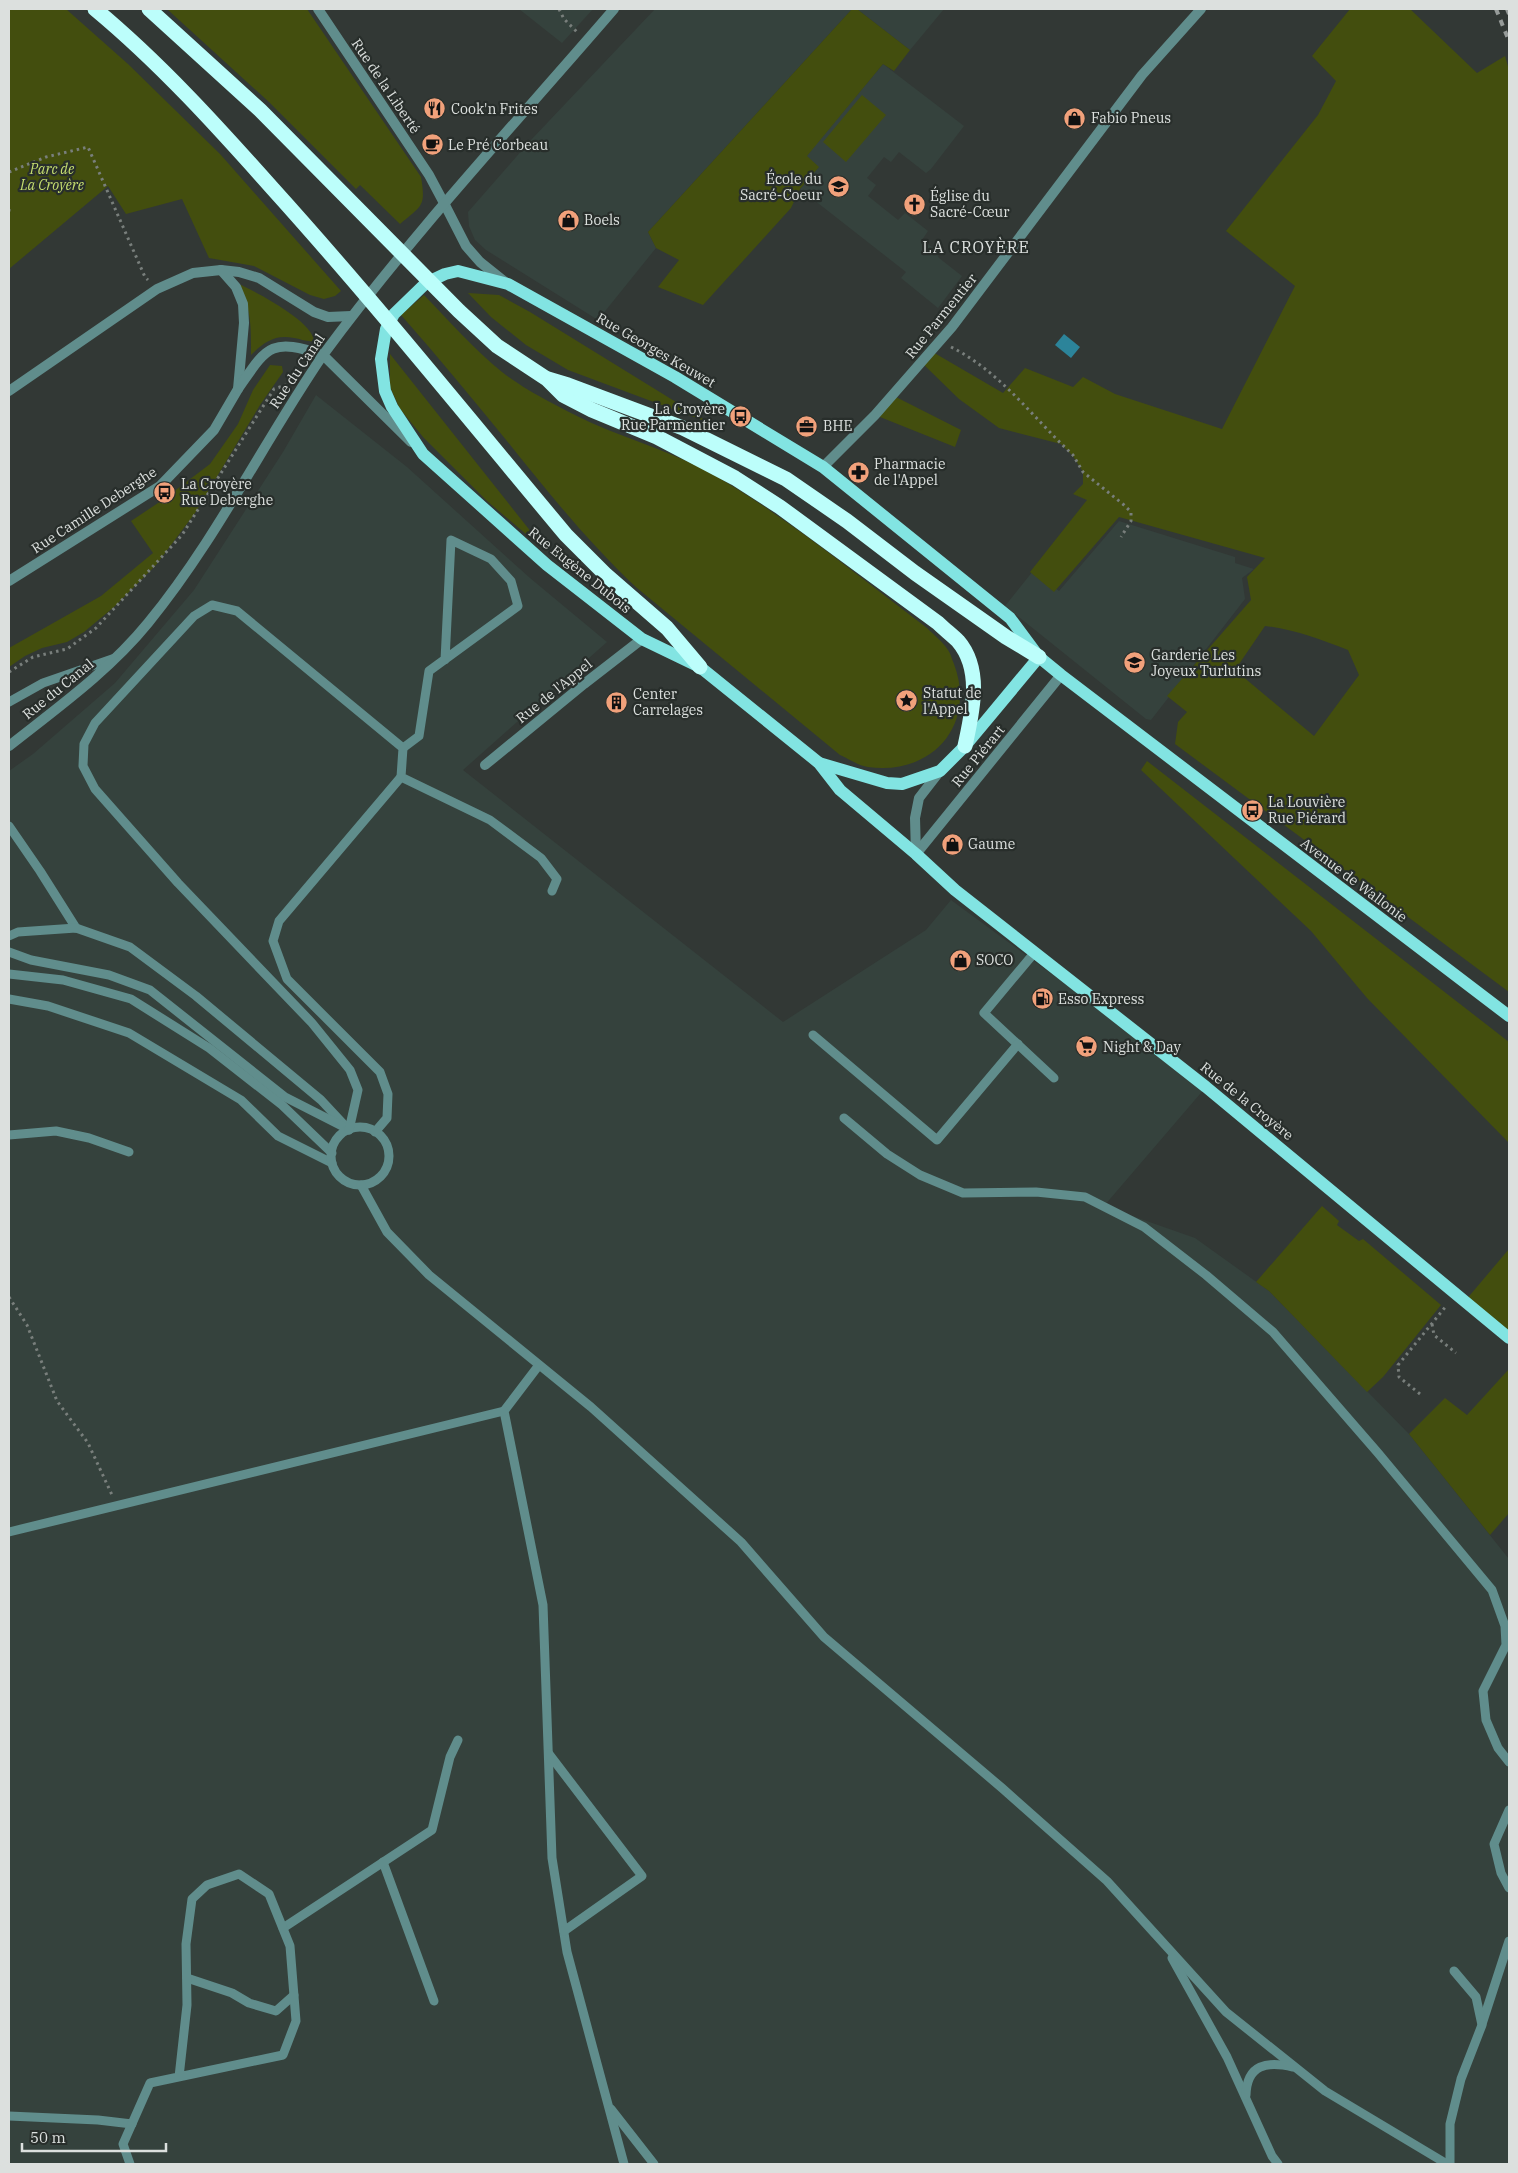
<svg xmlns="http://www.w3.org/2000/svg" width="1518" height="2173" font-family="'IBM Plex Serif',serif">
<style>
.built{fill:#35423d}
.green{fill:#434e0e;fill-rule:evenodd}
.water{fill:#2c849a}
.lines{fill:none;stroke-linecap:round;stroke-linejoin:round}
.path{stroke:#797f7c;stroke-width:3;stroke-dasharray:2.5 4;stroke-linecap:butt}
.service{stroke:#608d8c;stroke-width:9}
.minor{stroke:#608d8c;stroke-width:10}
.tertiary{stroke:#608d8c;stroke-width:10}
.primary{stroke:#82e4e2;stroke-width:12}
.motorway{stroke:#bcfefb;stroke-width:15}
.rail{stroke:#969b99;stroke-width:4;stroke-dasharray:6 6;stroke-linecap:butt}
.labels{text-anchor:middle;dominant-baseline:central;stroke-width:4.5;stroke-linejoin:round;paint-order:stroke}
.street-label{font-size:14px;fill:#dce0de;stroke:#282e2b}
.poi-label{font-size:14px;fill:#dce0de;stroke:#282e2b;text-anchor:start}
.park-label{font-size:14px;font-style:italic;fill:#c6df70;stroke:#282e2b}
.quarter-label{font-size:16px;letter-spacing:1px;fill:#dce0de;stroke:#282e2b}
</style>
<rect width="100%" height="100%" fill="#323835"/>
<g class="built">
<polygon points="519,9 593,9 562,43"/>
<polygon points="655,9 852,9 648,232 656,248 598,320 486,250 475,240 469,226 468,212 531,140"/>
<polygon points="857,9 944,9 910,50"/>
<polygon points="883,64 964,126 931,169 926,173 899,152 891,162 884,157 867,178 876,185 868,196 898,220 905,213 928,231 922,240 933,248 939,258 962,276 938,308 901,278 906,272 800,189 818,167 806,156"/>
<polygon points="316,395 407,467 530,578 607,642 463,770 783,1022 926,930 951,900 1206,1087 1104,1206 1195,1238 1269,1291 1409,1434 1509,1559 1509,2164 9,2164 9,771 33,754 115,683 194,590 283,452"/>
<polygon points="1119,521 1235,557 1235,563 1254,569 1242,578 1245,599 1151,720 1146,719 1005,606 1033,571 1059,591"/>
</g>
<g class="green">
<polygon points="9,9 66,9 128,64 220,154 341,291 335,296 324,299 310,295 254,266 209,258 182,199 126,214 108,186 9,269"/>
<path d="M167,9h140l114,168c5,30 1,28 -21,47l-40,-39 -4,4 -87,-87z"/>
<polygon points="852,9 857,9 910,50 894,71 883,64 807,156 819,167 800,189 791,208 703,305 658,287 679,260 656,248 648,232"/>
<path d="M1350,9h60l67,64 28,-17 4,14v922l-334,-248 3,-22 9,-10 -20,-16 84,-96 -4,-23 18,-19 -146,-41 -65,75 -24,-20 57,-72 -14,-6 10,-10v-12l-10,-16 -12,-12 -62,-16 -40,-29 -38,-37 10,-11 72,42 22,-25 48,19 10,-10 32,17 107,35 73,-143 -69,-55 92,-116 18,-34 -24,-25zM1265,626c29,3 56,14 83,24l11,25 -45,61 -79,-66z"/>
<polygon points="862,95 886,115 846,162 823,142"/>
<path d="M237,283c17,8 76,38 77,58 -8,1 -13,-2 -20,-3 -19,-4 -30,4 -43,17 0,-29 1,-46 -14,-72z"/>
<polygon points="468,293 499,295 530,312 710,423 568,370 526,345 491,317"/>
<path d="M424,295c25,26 50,54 78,77 24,19 64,39 92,52 39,17 81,29 118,50 76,44 145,101 215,154 7,7 16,14 21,22 3,4 4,10 6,14 23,61 -22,112 -86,103 -9,-1 -19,-8 -28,-12l-203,-167c-47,-44 -86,-92 -126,-142 -36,-44 -72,-88 -110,-131z"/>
<polygon points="390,354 547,552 487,501 423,437 400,409 390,387"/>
<polygon points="270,365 282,366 283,372 260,405 195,513 156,565 114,607 84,632 67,642 42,648 25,656 9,667 9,648 101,596 153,553 131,521 164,499 210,464 238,424 253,390"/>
<polygon points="892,395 961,430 955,447 875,415"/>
<polygon points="1147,761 1509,1042 1509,1143 1367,998 1311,931 1141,770"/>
<polygon points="1322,1206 1339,1221 1337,1225 1359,1241 1363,1239 1441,1305 1383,1377 1367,1392 1269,1291 1256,1282"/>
<polygon points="1509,1249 1509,1338 1465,1301"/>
<polygon points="1509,1369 1509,1513 1490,1535 1409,1434 1445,1398 1467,1415"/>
</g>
<polygon class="water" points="1064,334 1080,347 1071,358 1055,345"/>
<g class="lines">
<g class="path">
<polyline points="559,9 564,19 577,32"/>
<polyline points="9,172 46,157 88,147 145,277 148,280"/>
<polyline points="9,209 9,212"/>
<path d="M951,347c50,25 82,71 122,108l10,17 41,33 7,7v9l-10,16"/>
<polyline points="9,672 33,657 67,649 96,628 182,535 274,389 286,385"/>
<polyline points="9,1297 27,1325 57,1401 88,1443 112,1495"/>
<polyline points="1432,1324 1434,1335 1456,1353"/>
<polyline points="1420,1394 1399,1377 1398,1365 1447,1305"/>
</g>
<g class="service">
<polyline points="9,702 43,683 115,658"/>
<polyline points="403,748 419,736 429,671 518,606 511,581 491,559 451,540 445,660"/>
<polyline points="9,826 40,871 76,928"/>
<polyline points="9,936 18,932 76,928 130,947 196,996 321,1100 349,1130"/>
<polyline points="9,952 31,960 109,975 150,990 285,1097 342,1126"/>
<polyline points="1035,952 984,1013 1054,1078"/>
<polyline points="9,974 63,980 131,999 209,1048 282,1105 332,1153"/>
<polyline points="9,999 48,1006 129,1033 241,1100 278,1136 332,1163"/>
<polyline points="813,1035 937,1140 1018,1044"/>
<polyline points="844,1118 887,1154 920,1175 963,1193 1036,1192 1085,1197 1144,1227 1206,1275 1273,1332 1378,1453 1492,1590 1505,1626 1506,1645 1483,1691 1486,1720 1498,1748 1509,1762"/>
<circle cx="360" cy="1156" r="29"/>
<polyline points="349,1130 358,1090 350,1070 312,1023 178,883 95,789 83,766 84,744 95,723 194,616 212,605 237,611 403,748 401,777 490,820 541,858 557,879 552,891"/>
<polyline points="375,1132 387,1118 388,1094 380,1072 287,979 273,941 279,921 401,777"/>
<polyline points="9,1135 56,1131 89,1138 129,1152"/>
<polyline points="361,1185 387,1232 429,1275 591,1407 741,1542 824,1637 1002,1788 1107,1881 1226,2012 1325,2091 1447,2164"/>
<polyline points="539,1365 504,1411 543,1605 552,1858 567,1952 624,2164"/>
<polyline points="9,1532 504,1411"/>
<polyline points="549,1754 642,1876 564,1931"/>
<polyline points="1509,1810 1494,1844 1501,1873 1509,1888"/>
<polyline points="383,1862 434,2001"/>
<polyline points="283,1928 432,1830 450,1757 458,1740"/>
<polyline points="1172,1958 1227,2057 1272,2156 1278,2164"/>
<polyline points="187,1978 232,1993 249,2003 276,2011 294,1995"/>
<polyline points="1482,2024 1509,1941"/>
<path d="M1246,2095c1,-31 21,-34 47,-28"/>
<polyline points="611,2109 654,2164"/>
<polyline points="9,2116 98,2120 132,2124"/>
<polyline points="130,2164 123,2144 150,2083 283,2055 296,2021 290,1946 269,1894 239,1874 207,1885 192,1899 186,1944 187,2005 179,2077"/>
<polyline points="1450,2164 1450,2124 1461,2079 1482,2025 1476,1997 1454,1971"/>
</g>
<g class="minor">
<polyline points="318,9 429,175 445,205"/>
<polyline points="9,391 157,289 193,273 221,270 239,272 259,278 314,312 328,317 351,316"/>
<polyline points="823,467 875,415 952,327 1142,75 1201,9"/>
<polyline points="9,581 160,486 214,430 238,389 244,323 243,304 236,287 221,270"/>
<path d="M9,746c48,-38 100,-75 139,-123 68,-83 115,-180 175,-268 -53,-18 -56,-8 -85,34"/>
<polyline points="485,765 584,684 642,639"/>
<polyline points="916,854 1061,675"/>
<polyline points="916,854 915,818 919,798 940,771"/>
</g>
<g class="tertiary">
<polyline points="445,205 466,246 480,262 505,282"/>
<path d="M411,442l-88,-87c89,-121 193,-232 291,-346"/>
</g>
<g class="primary">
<polyline points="819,763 887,783 902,784 940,771 965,746 1039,657"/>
<polyline points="1509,1016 1061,675 1039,657 1010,618 823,467 675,377 508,284 458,271 445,274 426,283 394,314 386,329 381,359 385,391 392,407 423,454 547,565 583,593 642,639 700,667 819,763 840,790 916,854 955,890 1206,1087 1509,1338"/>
</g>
<g class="motorway">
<path d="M95,9c65,54 122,117 178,180 101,112 196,230 293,346l40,40 61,53 33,39"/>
<path d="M149,9l111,101 199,201 38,35 50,33 16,16 29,15 65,27 78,41 45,29 158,116c6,6 14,12 20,18 25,29 14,72 7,105"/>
<polyline points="548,379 568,385 683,428 786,479 847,521 915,573 1006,637 1039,657"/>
</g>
<g class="rail">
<polyline points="1496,9 1509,41"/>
<polyline points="1507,9 1509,14"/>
</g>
</g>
<defs>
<symbol id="restaurant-disc" viewBox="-11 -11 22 22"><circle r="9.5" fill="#f1a17b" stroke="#282e2b"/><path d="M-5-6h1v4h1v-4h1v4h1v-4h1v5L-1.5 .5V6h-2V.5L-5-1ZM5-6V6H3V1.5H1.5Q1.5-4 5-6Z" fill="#111"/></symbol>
<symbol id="shop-disc" viewBox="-11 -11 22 22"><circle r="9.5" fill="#f1a17b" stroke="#282e2b"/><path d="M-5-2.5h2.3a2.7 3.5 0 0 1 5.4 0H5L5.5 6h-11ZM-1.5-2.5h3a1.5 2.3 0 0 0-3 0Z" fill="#111"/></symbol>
<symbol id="cafe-disc" viewBox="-11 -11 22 22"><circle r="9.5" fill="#f1a17b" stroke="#282e2b"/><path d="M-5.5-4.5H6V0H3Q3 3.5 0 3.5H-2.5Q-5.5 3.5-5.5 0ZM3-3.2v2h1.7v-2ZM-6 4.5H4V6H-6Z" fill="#111"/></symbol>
<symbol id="school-disc" viewBox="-11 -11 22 22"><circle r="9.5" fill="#f1a17b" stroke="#282e2b"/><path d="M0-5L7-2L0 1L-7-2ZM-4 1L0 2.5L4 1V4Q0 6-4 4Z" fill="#111"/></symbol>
<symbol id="church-disc" viewBox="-11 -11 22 22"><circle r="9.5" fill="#f1a17b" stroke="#282e2b"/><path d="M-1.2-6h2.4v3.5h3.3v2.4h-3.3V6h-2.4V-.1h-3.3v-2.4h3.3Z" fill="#111"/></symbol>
<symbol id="bus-disc" viewBox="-11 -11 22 22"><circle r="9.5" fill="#f1a17b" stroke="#282e2b"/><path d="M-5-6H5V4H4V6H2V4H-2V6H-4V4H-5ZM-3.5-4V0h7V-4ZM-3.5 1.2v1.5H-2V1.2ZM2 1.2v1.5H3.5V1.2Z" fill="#111"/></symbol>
<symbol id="office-disc" viewBox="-11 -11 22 22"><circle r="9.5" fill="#f1a17b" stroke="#282e2b"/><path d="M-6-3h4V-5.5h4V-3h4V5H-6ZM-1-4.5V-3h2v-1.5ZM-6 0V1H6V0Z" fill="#111"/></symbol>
<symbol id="pharmacy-disc" viewBox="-11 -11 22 22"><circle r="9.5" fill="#f1a17b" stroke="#282e2b"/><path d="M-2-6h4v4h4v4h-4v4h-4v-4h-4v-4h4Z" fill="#111"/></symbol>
<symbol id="sight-disc" viewBox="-11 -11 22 22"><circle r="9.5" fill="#f1a17b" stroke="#282e2b"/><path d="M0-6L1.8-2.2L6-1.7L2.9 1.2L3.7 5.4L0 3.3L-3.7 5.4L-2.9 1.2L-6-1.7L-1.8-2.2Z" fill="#111"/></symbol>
<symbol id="building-disc" viewBox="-11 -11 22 22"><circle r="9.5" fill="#f1a17b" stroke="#282e2b"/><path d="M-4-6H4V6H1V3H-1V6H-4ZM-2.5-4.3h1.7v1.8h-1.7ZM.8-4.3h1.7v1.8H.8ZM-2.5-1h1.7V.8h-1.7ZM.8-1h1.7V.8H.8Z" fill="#111"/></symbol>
<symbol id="fuel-disc" viewBox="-11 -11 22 22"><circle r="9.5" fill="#f1a17b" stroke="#282e2b"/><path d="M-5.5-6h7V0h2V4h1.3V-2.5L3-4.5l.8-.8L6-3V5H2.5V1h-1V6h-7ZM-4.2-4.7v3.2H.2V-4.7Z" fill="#111"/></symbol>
<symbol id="supermarket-disc" viewBox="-11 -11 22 22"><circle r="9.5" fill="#f1a17b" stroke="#282e2b"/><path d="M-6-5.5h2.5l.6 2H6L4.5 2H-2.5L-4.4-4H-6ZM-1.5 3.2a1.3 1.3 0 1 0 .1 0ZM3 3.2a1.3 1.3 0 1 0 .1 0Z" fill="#111"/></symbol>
</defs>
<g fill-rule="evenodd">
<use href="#restaurant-disc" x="422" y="96" width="25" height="25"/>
<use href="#shop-disc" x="1062" y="106" width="25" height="25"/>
<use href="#cafe-disc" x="420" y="132" width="25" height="25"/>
<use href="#school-disc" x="826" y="174" width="25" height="25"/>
<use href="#church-disc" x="902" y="192" width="25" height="25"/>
<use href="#shop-disc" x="556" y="208" width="25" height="25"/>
<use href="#bus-disc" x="728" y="404" width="25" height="25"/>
<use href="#office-disc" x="794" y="414" width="25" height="25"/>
<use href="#pharmacy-disc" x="846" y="460" width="25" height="25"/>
<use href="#bus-disc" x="152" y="480" width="25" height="25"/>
<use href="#school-disc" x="1122" y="650" width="25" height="25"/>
<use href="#sight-disc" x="894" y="688" width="25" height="25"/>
<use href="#building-disc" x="604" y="690" width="25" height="25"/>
<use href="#bus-disc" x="1240" y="798" width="25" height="25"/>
<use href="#shop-disc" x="940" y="832" width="25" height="25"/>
<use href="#shop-disc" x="948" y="948" width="25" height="25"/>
<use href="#fuel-disc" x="1030" y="986" width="25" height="25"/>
<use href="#supermarket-disc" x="1074" y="1034" width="25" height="25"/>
</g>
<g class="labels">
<g class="street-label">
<text transform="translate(386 86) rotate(56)">Rue de la Liberté</text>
<text transform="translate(941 316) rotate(-51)">Rue Parmentier</text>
<text transform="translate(656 350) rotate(30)">Rue Georges Keuwet</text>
<text transform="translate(297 371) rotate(-56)">Rue du Canal</text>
<text transform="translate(94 510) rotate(-33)">Rue Camille Deberghe</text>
<text transform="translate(580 570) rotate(39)">Rue Eugène Dubois</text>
<text transform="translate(58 689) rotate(-39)">Rue du Canal</text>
<text transform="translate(554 691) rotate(-39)">Rue de l'Appel</text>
<text transform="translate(978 756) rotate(-51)">Rue Piérart</text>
<text transform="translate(1354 880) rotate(37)">Avenue de Wallonie</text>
<text transform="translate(1247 1101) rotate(39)">Rue de la Croyère</text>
</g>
<g class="poi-label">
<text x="451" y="109">Cook'n Frites</text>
<text x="1091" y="118">Fabio Pneus</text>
<text x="448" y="145">Le Pré Corbeau</text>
<text x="822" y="179" text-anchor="end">École du<tspan x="822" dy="16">Sacré-Coeur</tspan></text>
<text x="930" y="196">Église du<tspan x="930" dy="16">Sacré-Cœur</tspan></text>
<text x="584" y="220">Boels</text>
<text x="725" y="409" text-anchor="end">La Croyère<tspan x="725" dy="16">Rue Parmentier</tspan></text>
<text x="823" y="426">BHE</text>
<text x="874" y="464">Pharmacie<tspan x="874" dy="16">de l'Appel</tspan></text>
<text x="181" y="484">La Croyère<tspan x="181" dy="16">Rue Deberghe</tspan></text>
<text x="1151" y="655">Garderie Les<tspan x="1151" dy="16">Joyeux Turlutins</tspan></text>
<text x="923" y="693">Statut de<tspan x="923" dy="16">l'Appel</tspan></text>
<text x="633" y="694">Center<tspan x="633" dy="16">Carrelages</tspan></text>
<text x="1268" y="802">La Louvière<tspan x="1268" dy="16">Rue Piérard</tspan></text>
<text x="968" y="844">Gaume</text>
<text x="976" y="960">SOCO</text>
<text x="1058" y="999">Esso Express</text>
<text x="1103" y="1047">Night &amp; Day</text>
</g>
<g class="park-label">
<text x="52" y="169">Parc de<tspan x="52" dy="16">La Croyère</tspan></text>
</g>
<g class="quarter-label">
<text x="976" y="247">LA CROYÈRE</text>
</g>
</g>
<rect width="1518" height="2173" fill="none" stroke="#dce0de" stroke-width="20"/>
<path d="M22 2143v8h144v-8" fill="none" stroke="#dce0de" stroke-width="2.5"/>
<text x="30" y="2143" font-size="15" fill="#dce0de" stroke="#282e2b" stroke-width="4" paint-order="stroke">50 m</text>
</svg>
